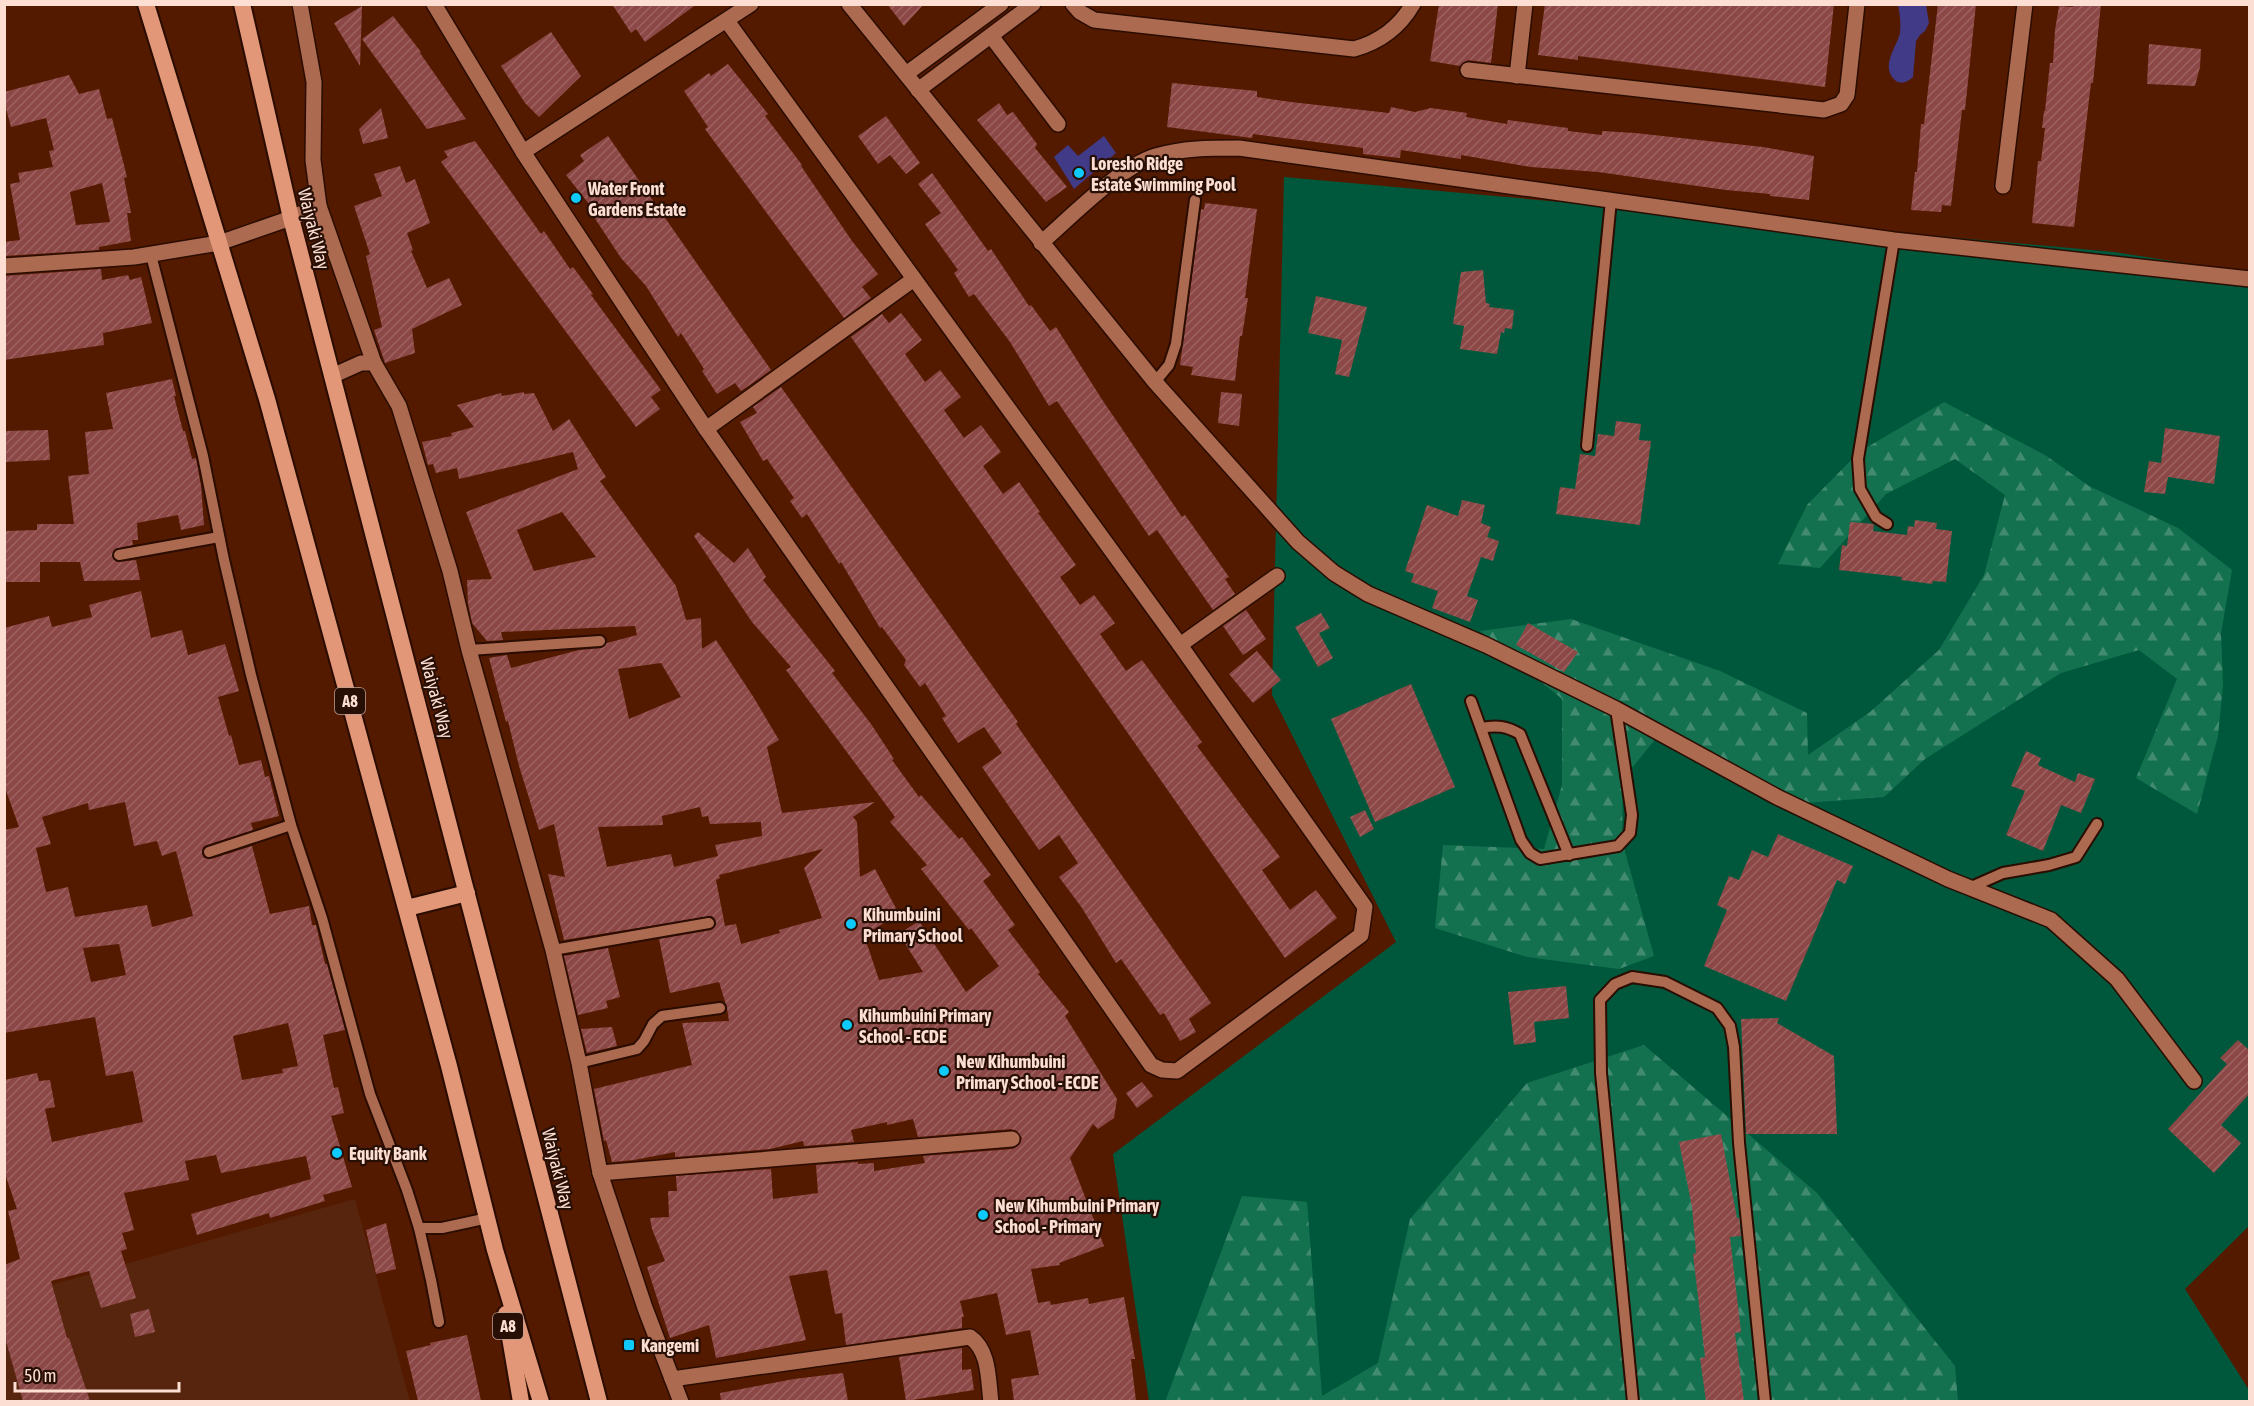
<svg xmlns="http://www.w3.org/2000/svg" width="2254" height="1406" font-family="'Asap Condensed',sans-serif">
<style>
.built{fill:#57250d}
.grass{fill:#00583c}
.forest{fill:url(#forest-firs)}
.water{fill:#413a87}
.building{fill:url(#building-hatch);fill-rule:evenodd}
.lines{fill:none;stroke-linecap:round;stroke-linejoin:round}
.service-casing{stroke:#2b0c01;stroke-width:14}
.minor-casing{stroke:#2b0c01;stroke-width:18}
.trunk-casing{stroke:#2b0c01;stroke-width:20}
.service{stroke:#ac6b50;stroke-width:10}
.minor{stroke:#ac6b50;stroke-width:15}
.trunk{stroke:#e29778;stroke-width:16}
.poi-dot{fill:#0ecafa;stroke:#280f05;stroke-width:2}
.labels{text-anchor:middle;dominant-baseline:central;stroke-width:4.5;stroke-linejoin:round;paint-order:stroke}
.shield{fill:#280f05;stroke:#bca094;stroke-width:1.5}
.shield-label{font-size:16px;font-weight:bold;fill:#fcded2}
.poi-label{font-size:18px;font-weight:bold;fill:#fcded2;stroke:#280f05;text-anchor:start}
.street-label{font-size:18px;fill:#fcded2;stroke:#280f05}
</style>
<defs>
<pattern id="forest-firs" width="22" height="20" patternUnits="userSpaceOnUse" patternTransform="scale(1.5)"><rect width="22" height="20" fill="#137150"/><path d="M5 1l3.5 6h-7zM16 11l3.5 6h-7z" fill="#428b70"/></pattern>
<pattern id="building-hatch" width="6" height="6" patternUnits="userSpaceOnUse" patternTransform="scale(1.5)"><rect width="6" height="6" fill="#8c4846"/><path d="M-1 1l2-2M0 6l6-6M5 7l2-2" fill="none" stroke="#9d6260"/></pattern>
</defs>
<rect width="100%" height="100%" fill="#531a00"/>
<polygon class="built" points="355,1199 410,1401 5,1402 5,1298"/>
<polygon class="grass" points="1284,177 2114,252 2249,273 2249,1226 2185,1289 2249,1390 2249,1401 1149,1401 1113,1154 1396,942 1272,695"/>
<g class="forest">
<polygon points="1944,402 2045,455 2089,486 2178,528 2232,570 2221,633 2223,685 2218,736 2197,814 2136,778 2177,679 2139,650 2061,673 1925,759 1884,797 1778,805 1657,737 1623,779 1622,841 1654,956 1619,969 1527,957 1435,928 1443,845 1544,849 1562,785 1562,699 1480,631 1571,619 1720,671 1807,713 1808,755 1870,712 1939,650 1984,575 2005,495 1955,459 1886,494 1820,568 1778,564 1807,505 1859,452"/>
<polygon points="1644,1045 1817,1193 1955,1366 1958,1401 1165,1402 1242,1196 1307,1202 1322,1396 1378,1363 1410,1219 1527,1083"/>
</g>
<g class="water">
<path d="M1898,5h28l3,18 -4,8 -5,4 -4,6 -3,36c-4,4 -11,8 -17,4 -17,-14 1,-34 4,-48 1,-10 0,-19 -2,-28z"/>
<polygon points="1104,136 1116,153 1074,189 1054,157 1068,145 1078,156"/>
</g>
<g class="building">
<polygon points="612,4 697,4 645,42 636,29 631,33"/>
<polygon points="887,4 924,4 904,26"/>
<polygon points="1439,4 1498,4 1491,63 1468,60 1460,66 1430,61"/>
<polygon points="1545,4 1834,4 1825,87 1578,56 1578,60 1538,55"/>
<polygon points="1938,4 1976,4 1965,110 1962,110 1951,206 1942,205 1941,212 1911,210 1915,172 1917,172 1921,124 1924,124"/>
<polygon points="2073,4 2101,4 2093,83 2091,83 2074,227 2032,223 2038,161 2041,161 2045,128 2042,128 2044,111 2045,111 2050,63 2053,63 2055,30 2059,6 2073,7"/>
<polygon points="362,6 360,66 334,23"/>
<polygon points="393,16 421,52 420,53 466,119 427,129 362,39"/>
<polygon points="551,32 581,76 539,117 525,103 501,66"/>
<polygon points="2149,44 2201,49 2200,67 2195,86 2147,84"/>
<polygon points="728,64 768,114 765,116 802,165 801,166 852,241 878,274 862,287 871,298 844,318 705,129 708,127 684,91 709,73 711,76"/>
<path d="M69,75l10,19 20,-5 8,30 5,-1 15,59 -3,1 7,35h-4l4,28 -32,6v3l-95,6v-14l16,-2 -10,-56 10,-2 -2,-9 35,-6 -4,-16 5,-1 -8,-32 -35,9 -7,-26v-9zM102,183l8,39 -34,3 -6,-33z"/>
<polygon points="1172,83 1257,91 1257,97 1291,102 1389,113 1391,107 1415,112 1431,108 1467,113 1466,117 1507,124 1508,120 1568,128 1568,131 1602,135 1602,131 1635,133 1763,147 1814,156 1809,200 1770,196 1770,194 1726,190 1598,172 1531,167 1461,155 1461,159 1401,150 1400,158 1363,154 1363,148 1253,134 1252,138 1167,127"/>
<polygon points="999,103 1007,115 1013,112 1037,144 1035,148 1067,187 1046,202 977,120"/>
<polygon points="381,108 388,138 363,144 359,129"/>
<polygon points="886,116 920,163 906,174 890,155 878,164 858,136"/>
<polygon points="608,136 771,370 741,391 735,383 717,394 702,371 704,369 681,333 678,337 646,286 621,258 590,211 593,209 566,175 584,161 580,155"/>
<polygon points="475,141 541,234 544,231 570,269 573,267 593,294 591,295 661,390 651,397 660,409 636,427 441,162 448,157 444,151"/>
<polygon points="400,166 406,183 415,179 430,223 407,233 413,250 411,251 427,288 449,278 462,305 412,329 415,353 385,363 374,330 382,327 366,256 370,254 354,206 382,196 374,174"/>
<polygon points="932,173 988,251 991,249 1029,306 1031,305 1050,331 1056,327 1103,401 1182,517 1185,515 1229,577 1225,579 1235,594 1213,610 1157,530 1149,536 1057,401 1049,406 1010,342 974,294 969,297 954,273 958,270 925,224 941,213 918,184"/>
<polygon points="1205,203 1257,209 1245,298 1248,298 1242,336 1240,336 1235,381 1191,375 1193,367 1180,365 1201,209 1204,210"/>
<polygon points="101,269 102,280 128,275 130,280 141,277 152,323 103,333 104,345 4,360 4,276"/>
<polygon points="1483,270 1486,303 1490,304 1489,307 1514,310 1512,329 1505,328 1504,333 1501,332 1497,354 1460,349 1464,326 1453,324 1461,272"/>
<polygon points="1316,296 1367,307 1349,377 1335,374 1342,340 1308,333"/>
<polygon points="901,313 922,340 905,354 925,382 940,370 961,397 944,410 964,438 981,425 1001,452 983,466 1003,494 1019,482 1040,512 1038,513 1076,565 1060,577 1080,605 1094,595 1115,623 1100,634 1126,671 1142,660 1202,742 1197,746 1280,857 1262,870 1290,910 1316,890 1337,918 1285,958 851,337 882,314 889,323"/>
<polygon points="172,379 176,396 174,396 183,431 185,431 192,459 196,458 201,486 204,525 181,530 178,515 137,523 138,540 132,540 133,545 115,549 112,556 117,562 136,560 140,580 84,581 80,562 40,562 40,582 4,582 4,531 37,530 37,524 74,524 68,476 89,474 85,432 113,429 106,393"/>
<polygon points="781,387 1018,722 1016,724 1211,1003 1189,1019 1196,1032 1180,1041 1164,1013 1160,1015 1121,959 1116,963 1082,908 1059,877 1078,863 1059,835 1039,850 982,767 1002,753 984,727 958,743 942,718 946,716 925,683 920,687 904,665 906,660 882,627 880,628 841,562 839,564 807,514 802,518 790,501 794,498 767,459 763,461 740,422 757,413 753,407"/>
<path d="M524,392v2l10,-1 19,38 16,-12 37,58 -6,4 76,105 10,34 15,-2 1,31 14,-9 38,58 25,42 -12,7 15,66 93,-11 -22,15 4,5 3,55 15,-8 24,45 -35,21 15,45 44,-8 -24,-38 20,-13 47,71 33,-26 -28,-38 -2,2 -48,-61 6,-4 -37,-43 5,-5 -109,-147 5,-3 -39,-45 -58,-86 4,-4 36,31 14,-15 18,29 -3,3 72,91 -3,2 39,51 23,35 -2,1 27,37 2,-2 38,44 3,-2 29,38 -8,6 32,44 -7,5 32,42 -2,2 31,38 -4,4 52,83 -3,19 -16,11 -5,-5 -23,34 34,88 -45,17 1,2 -29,4 7,34 12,-2 1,4 37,-7 1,6 35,-7 11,62h-4l5,42h-122l-3,-22 28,-4 -9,-45 -24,5 -9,-42 -37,8 4,16h-2v11l-116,17 -4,-32 -7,1 -8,-44 -38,6 17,64 -90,18 -7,-33 -39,13 -23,-71 18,-6 -13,-32 -2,-11 19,-1 -1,-26h9l-1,-15 95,-7 2,30 45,-6 -2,-28 42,-3v2l16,-1v8l51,-8 -2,-7 90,-7 7,-5 2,-6 -5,-7 -6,-2 -93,8 -5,-18 -26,6v-3l-36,8 3,12 -50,4 -1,-5 -33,8 -95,8v-5l-41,8 -22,2 -6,-22 -2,1 -10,-52 98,-24 -10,-42 47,-2 -2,-13 -8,-26 -49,11 -11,-54 52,-9 5,-5 -1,-6 -3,-3 -148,24 -16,-66 17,3 -11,-53 -15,6 -20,-64 -11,-45 -2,1 -17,-64 18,-3 4,13 68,-18 22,-2 6,-5 30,-8 -2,-9 -134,6 2,8 -16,1 -15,-18 -4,-20 -1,-23 25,-1 -26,-67 112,-43 -5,-17 -114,27 -2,-11 -21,5 -3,-9 -5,1 -6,-23 30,-6 -1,-3 23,-6 -17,-22 44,-12 1,3zM562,512l34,45 -62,14 -17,-41zM661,663l20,34 -52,22 -11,-50zM700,807l2,10 6,-1 2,8 51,-2 1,14 -47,9 3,11 -44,11 -3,-13 -64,13 -9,-40 65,-2 -1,-9zM823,849l-19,19 18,50 -43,12 1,3 -39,11 -5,-20 -11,2 -9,-46 4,-2 -1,-3z"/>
<polygon points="1221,392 1242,394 1239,426 1218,423"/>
<polygon points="1616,421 1641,424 1639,440 1651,441 1640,525 1556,514 1560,487 1575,489 1580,454 1595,456 1598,434 1614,436"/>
<polygon points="2165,428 2220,436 2214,484 2168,477 2165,494 2144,492 2149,461 2161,463"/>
<polygon points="48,430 50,460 4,462 4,431"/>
<polygon points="1462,500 1485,505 1481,523 1491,527 1487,537 1499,541 1493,561 1481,557 1467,596 1478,600 1470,622 1432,608 1438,591 1411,582 1414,574 1405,571 1427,505 1458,516"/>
<polygon points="1915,520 1937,523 1936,529 1952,531 1946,582 1933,581 1932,584 1901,580 1902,577 1839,570 1842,545 1847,546 1850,522 1874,524 1873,531 1907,535 1908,526 1914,527"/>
<path d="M141,591l10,47 31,-8 6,25 37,-11 14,47 -21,6 11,39 2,-1 8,30 22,-5 4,17 4,-1 10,40 -28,7 2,7 -46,15 -4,2 -1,7 2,4 7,1 41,-13 18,68 39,-8 3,19h4l9,39h2l18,66 -22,5 11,53 4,-1 6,26 -13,3 21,71 -29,8 2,6 -55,17 -1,-5 -72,22 -6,-21 120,-35 -5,-23 -85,17 -5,-18 -31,6 4,19 -65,13 10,37 -12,3 5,16 -6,2 15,47 -35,10 -12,-37 -38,10 16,57h2l21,63h-67l-19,-67v-69l16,-6 -12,-48 9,-2 -13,-38v-91l33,-7 2,8 11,-1 5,27 -10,2 7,33 91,-20 -10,-51 -27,5 -11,-59 -91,16v-203l15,-3 -15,-42v-157l45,-12 3,11 40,-10 -3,-12zM125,802l9,44 23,-5 5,15 14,-5 17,65 -41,11 -5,-22 -72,12 -7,-30 -22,5 -10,-44 15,-4 -9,-27 46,-14 1,7zM119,944l7,31 -35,7 -8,-34zM288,1023l10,43 -16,3 1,4 -41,7 -9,-44z"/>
<polygon points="1246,610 1266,639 1243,655 1223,626"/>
<polygon points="1321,613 1330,628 1319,633 1333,658 1318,667 1295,627"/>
<polygon points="1528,623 1578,652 1564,672 1516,645"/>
<polygon points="1257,651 1281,680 1253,703 1229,674"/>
<polygon points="1411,684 1455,787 1375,822 1331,719"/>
<polygon points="2026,751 2041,758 2038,765 2075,782 2078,773 2095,779 2081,813 2061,805 2043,851 2006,835 2025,791 2011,786"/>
<polygon points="1365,810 1374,829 1360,837 1350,817"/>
<polygon points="1778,834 1853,866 1845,884 1837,880 1786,1001 1704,966 1727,910 1717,905 1729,876 1739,880 1752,850 1768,857"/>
<polygon points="608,948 620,997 606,1001 608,1008 578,1015 564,956"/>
<polygon points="1566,986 1569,1018 1534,1022 1536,1042 1514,1045 1508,992"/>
<polygon points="1779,1018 1777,1023 1834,1056 1837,1134 1746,1134 1741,1019"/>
<polygon points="612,1027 617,1046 587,1053 581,1029"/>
<polygon points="2238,1040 2250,1051 2250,1093 2221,1125 2241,1143 2214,1173 2168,1129 2227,1064 2220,1058"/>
<polygon points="1142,1082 1153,1096 1137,1108 1126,1093"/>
<polygon points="1721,1134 1737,1218 1739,1218 1741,1236 1730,1237 1741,1332 1735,1333 1744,1401 1706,1401 1700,1358 1705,1357 1693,1254 1696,1253 1692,1207 1679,1142"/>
<polygon points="386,1223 396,1269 376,1274 366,1230"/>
<polygon points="149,1309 155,1332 135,1337 130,1314"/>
<polygon points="467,1335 481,1401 418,1401 406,1351 431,1345 430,1343"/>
<polygon points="962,1348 962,1370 971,1369 974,1390 906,1401 899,1357"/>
<polygon points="843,1373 848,1401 721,1401 720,1393 794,1379"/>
</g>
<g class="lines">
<defs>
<g id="service">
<polyline points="151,255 203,456 224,560 251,675 291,825 322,918 370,1094 407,1190 419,1228 442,1228 488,1218"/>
<polyline points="1155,382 1169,365 1176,344 1195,200"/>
<polyline points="1587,446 1611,200"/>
<polyline points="1887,524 1876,517 1860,489 1858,459 1894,240"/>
<polyline points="119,555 219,537"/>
<polyline points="469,650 600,641"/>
<polyline points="1471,701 1521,840 1530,853 1540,859 1618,846 1630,833 1632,815 1616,709"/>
<path d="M1481,728c16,-3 25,-2 39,6l49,121"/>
<polyline points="209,852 291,825"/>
<polyline points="1969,888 2003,873 2049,865 2076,857 2097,824"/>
<polyline points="553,950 709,923"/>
<polyline points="579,1063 637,1049 644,1041 653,1024 662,1016 720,1008"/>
<polyline points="419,1228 431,1280 439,1322"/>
<polyline points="1633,1402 1601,1073 1600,1000 1615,984 1632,977 1665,982 1717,1008 1730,1026 1734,1047 1739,1143 1765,1402"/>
</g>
<g id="minor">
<polyline points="434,4 523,152 706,429 1151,1065 1162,1070 1177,1071 1361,935 1365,907 1180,645 727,21"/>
<polyline points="849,4 1155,382 1298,542 1334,573 1368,594 1486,645 1616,709 1777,797 1948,879 2051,920 2117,979 2194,1081"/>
<path d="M1073,4l7,8 14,8 260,29c26,-7 45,-21 59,-45"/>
<polyline points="991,36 1058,124"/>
<polyline points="1468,70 1824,110 1841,104 1847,95 1857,4"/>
<polyline points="906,74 1001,4"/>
<polyline points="1517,76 1525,4"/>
<polyline points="918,90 1033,4"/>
<polyline points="523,152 751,4"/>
<polyline points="2003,186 2025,4"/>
<polyline points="319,206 374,363"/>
<path d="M1041,243c30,-26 78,-76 115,-87 27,-8 54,-8 83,-8l655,92 356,39"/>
<polyline points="4,266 134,257 219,243 291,218 319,206 313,160 314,82 300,4"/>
<polyline points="332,376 361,363 374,363 399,406 450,571 469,650 553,950 579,1063 600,1173 645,1308 681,1402"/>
<polyline points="706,429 914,279"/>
<polyline points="1180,645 1277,576"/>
<polyline points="600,1173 1012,1139"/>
<path d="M672,1379l298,-42c20,14 18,43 21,65"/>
</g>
<g id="trunk">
<polyline points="146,4 267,399 449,1066 495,1250 541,1402"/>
<polyline points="242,4 291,218 599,1402"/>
<polyline points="407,908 467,893"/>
<polyline points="506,1314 521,1402"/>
</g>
</defs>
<use href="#service" class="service-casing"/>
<use href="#minor" class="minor-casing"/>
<use href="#trunk" class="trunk-casing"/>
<use href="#service" class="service"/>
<use href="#minor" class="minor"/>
<use href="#trunk" class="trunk"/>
</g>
<g class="poi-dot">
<circle cx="1079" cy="173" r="6"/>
<circle cx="576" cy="198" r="6"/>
<circle cx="851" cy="924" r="6"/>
<circle cx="847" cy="1025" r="6"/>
<circle cx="944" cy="1071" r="6"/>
<circle cx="337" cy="1153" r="6"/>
<circle cx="983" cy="1215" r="6"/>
<rect x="623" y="1339" width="12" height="12" rx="3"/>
</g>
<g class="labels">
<g class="shield">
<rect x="335" y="688" width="30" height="26" rx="4.5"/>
<rect x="493" y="1313" width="30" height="26" rx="4.5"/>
</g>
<g class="shield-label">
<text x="350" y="701">A8</text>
<text x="508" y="1326">A8</text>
</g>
<g class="poi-label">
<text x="1091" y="163">Loresho Ridge<tspan x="1091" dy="21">Estate Swimming Pool</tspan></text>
<text x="588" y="188">Water Front<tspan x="588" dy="21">Gardens Estate</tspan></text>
<text x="863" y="914">Kihumbuini<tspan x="863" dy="21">Primary School</tspan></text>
<text x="859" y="1015">Kihumbuini Primary<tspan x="859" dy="21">School - ECDE</tspan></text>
<text x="956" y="1061">New Kihumbuini<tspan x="956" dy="21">Primary School - ECDE</tspan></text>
<text x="349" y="1153">Equity Bank</text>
<text x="995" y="1205">New Kihumbuini Primary<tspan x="995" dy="21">School - Primary</tspan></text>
<text x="641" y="1345">Kangemi</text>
</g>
<g class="street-label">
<text transform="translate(314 229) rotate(76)">Waiyaki Way</text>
<text transform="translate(437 698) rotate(75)">Waiyaki Way</text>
<text transform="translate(558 1169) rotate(76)">Waiyaki Way</text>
</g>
</g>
<rect width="2254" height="1406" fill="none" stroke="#fcded2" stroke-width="12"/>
<path d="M15 1382v9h164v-9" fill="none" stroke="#fcded2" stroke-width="3"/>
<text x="24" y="1382" font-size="18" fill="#fcded2" stroke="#280f05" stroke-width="4.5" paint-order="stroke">50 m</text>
</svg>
